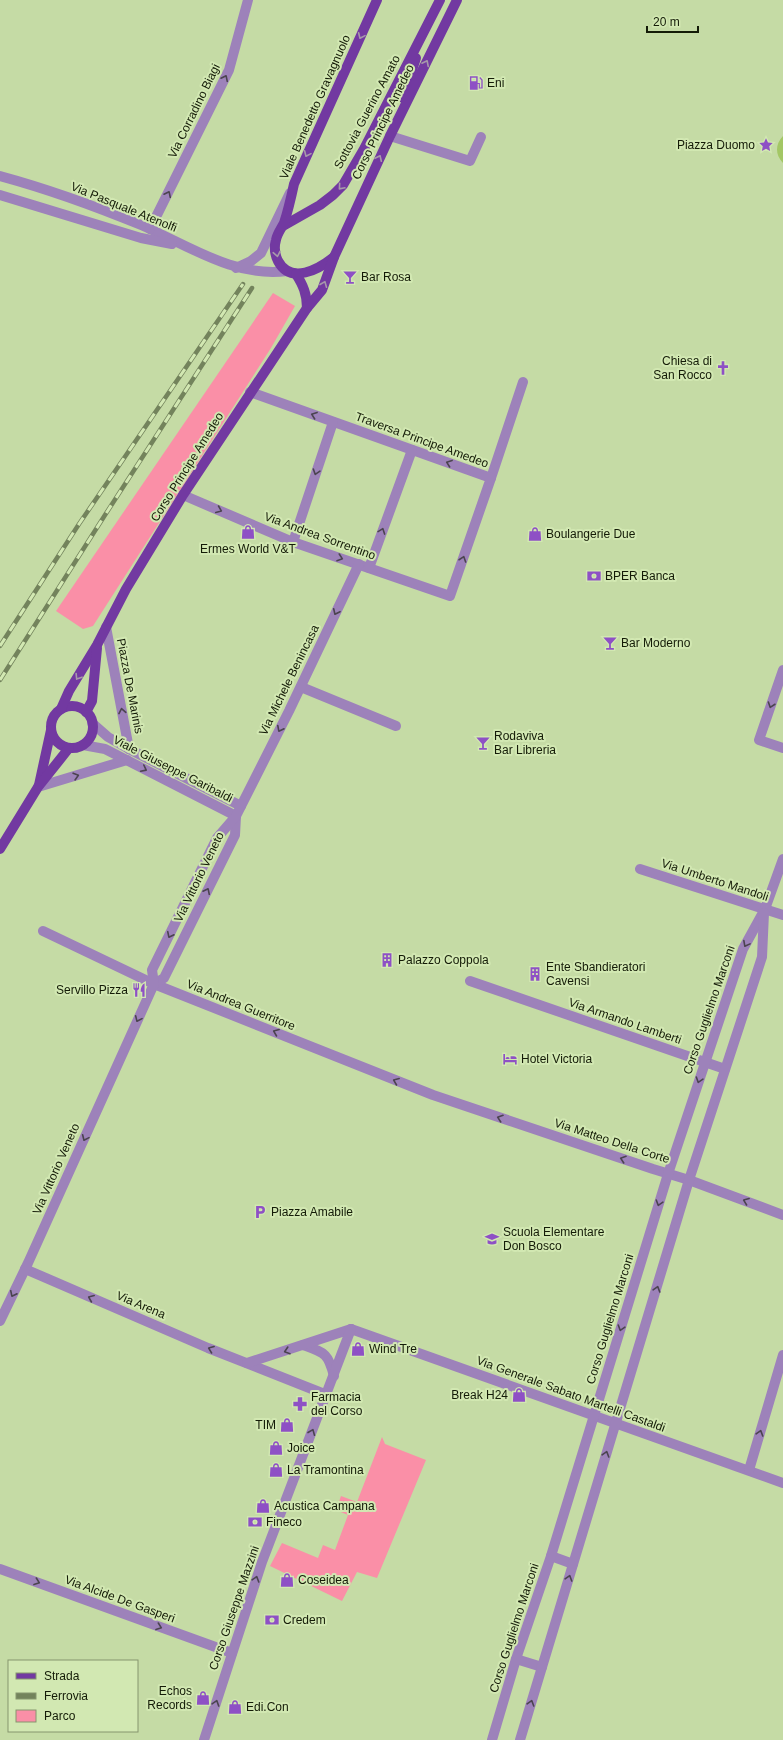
<svg xmlns="http://www.w3.org/2000/svg" width="783" height="1740" font-family="Helvetica,sans-serif">
<style>
.green{fill:#fa8fa7}
.water{fill:#a3c765}
.lines{fill:none;stroke-linecap:round;stroke-linejoin:round}
.minor{stroke:#9d82ba;stroke-width:10}
.major{stroke:#7239a1;stroke-width:10}
.rail-casing{stroke:#73835c;stroke-width:4.5}
.rail{stroke:#d2e8b2;stroke-width:3;stroke-dasharray:9;stroke-linecap:butt}
.oneway{stroke:#a799aa}
.oneway2{stroke:#4b444f}
.labels{text-anchor:middle;dominant-baseline:central;stroke-width:4;stroke-linejoin:round;paint-order:stroke}
.poi-label{font-size:12px;fill:#141b07;stroke:#d2e8b2;text-anchor:start}
.street-label{font-size:12px;fill:#141b07;stroke:#d2e8b2}
</style>
<rect width="100%" height="100%" fill="#c5dba5"/>
<g class="green">
<polygon points="273,293 295,306 271,348 93,626 83,629 56,611"/>
<polygon points="382,1437 385,1444 426,1460 377,1578 357,1572 342,1601 270,1566 282,1543 318,1558 323,1545 335,1550 348,1515 336,1510 341,1496 357,1502"/>
</g>
<path class="water" d="M783,136v27c-8,-8 -8,-19 0,-27z"/>
<g class="lines">
<g class="minor">
<polyline points="390,136 470,161 481,137"/>
<path d="M0,176c48,13 95,30 141,49 47,20 93,53 146,46"/>
<polyline points="0,195 141,238 172,244"/>
<polyline points="150,229 229,70 248,0"/>
<polyline points="236,268 251,261 261,253 290,193"/>
<polyline points="491,478 523,382"/>
<polyline points="183,495 293,542 450,596 491,478 250,392"/>
<polyline points="293,542 333,422"/>
<polyline points="369,568 412,450"/>
<polyline points="106,627 129,749"/>
<polyline points="783,670 759,740 783,748"/>
<polyline points="301,687 396,726"/>
<polyline points="92,723 108,737 129,749 241,806"/>
<polyline points="83,745 105,749 236,816"/>
<polyline points="38,787 127,760"/>
<polyline points="640,869 783,915"/>
<polyline points="43,931 154,984 433,1095 653,1169 689,1180 783,1215"/>
<polyline points="470,981 725,1069"/>
<polyline points="154,984 164,978 235,835 236,816"/>
<polyline points="25,1269 208,1348 327,1395"/>
<polyline points="0,1321 28,1263 154,984 152,970 217,838 236,816 289,711 359,564"/>
<polyline points="351,1329 783,1483"/>
<path d="M303,1345c22,8 25,8 31,31"/>
<polyline points="247,1363 351,1329"/>
<polyline points="749,1470 783,1355"/>
<polyline points="551,1556 573,1564"/>
<polyline points="0,1569 232,1653"/>
<polyline points="516,1659 542,1667"/>
<polyline points="204,1740 262,1562 351,1329"/>
<polyline points="492,1740 516,1659 551,1556 668,1174 743,949 765,909 783,859"/>
<polyline points="520,1740 689,1180 762,957 764,913"/>
</g>
<g class="major">
<polyline points="403,98 416,58"/>
<polyline points="283,226 320,205 333,195 343,185 364,149 440,0"/>
<path d="M334,257c-15,12 -43,28 -56,4 -3,-6 -4,-14 -2,-21 1,-6 5,-11 8,-17 4,-12 7,-25 10,-39l83,-184"/>
<path d="M296,274c7,11 11,20 11,34"/>
<circle cx="72" cy="727" r="21"/>
<polyline points="61,709 69,691 97,645 126,589 183,495 307,308 322,290 334,257 390,136 457,0"/>
<polyline points="86,712 92,701 97,648"/>
<polyline points="39,785 51,730"/>
<polyline points="0,849 38,787 69,748"/>
</g>
<defs>
<g id="rail">
<polyline points="0,646 79,524 243,284"/>
<polyline points="0,680 105,515 252,288"/>
</g>
</defs>
<use href="#rail" class="rail-casing"/>
<use href="#rail" class="rail"/>
</g>
<defs><path id="oneway-chevron" d="M-2-3.5L2.5 0L-2 3.5" fill="none" stroke-width="1.6" stroke-linecap="round" stroke-linejoin="round"/></defs>
<g class="oneway">
<use href="#oneway-chevron" transform="translate(361 36) rotate(114)"/>
<use href="#oneway-chevron" transform="translate(426 63) rotate(-63)"/>
<use href="#oneway-chevron" transform="translate(307 154) rotate(114)"/>
<use href="#oneway-chevron" transform="translate(379 158) rotate(-65)"/>
<use href="#oneway-chevron" transform="translate(341 187) rotate(131)"/>
<use href="#oneway-chevron" transform="translate(277 254) rotate(79)"/>
<use href="#oneway-chevron" transform="translate(324 284) rotate(-68)"/>
<use href="#oneway-chevron" transform="translate(78 677) rotate(122)"/>
</g>
<g class="oneway2">
<use href="#oneway-chevron" transform="translate(225 78) rotate(-64)"/>
<use href="#oneway-chevron" transform="translate(168 194) rotate(-64)"/>
<use href="#oneway-chevron" transform="translate(314 415) rotate(-160)"/>
<use href="#oneway-chevron" transform="translate(449 463) rotate(-160)"/>
<use href="#oneway-chevron" transform="translate(316 472) rotate(108)"/>
<use href="#oneway-chevron" transform="translate(219 510) rotate(23)"/>
<use href="#oneway-chevron" transform="translate(382 531) rotate(-70)"/>
<use href="#oneway-chevron" transform="translate(340 558) rotate(19)"/>
<use href="#oneway-chevron" transform="translate(463 559) rotate(-71)"/>
<use href="#oneway-chevron" transform="translate(336 612) rotate(115)"/>
<use href="#oneway-chevron" transform="translate(771 705) rotate(109)"/>
<use href="#oneway-chevron" transform="translate(122 711) rotate(-101)"/>
<use href="#oneway-chevron" transform="translate(280 729) rotate(117)"/>
<use href="#oneway-chevron" transform="translate(144 769) rotate(27)"/>
<use href="#oneway-chevron" transform="translate(76 776) rotate(-16)"/>
<use href="#oneway-chevron" transform="translate(207 891) rotate(-64)"/>
<use href="#oneway-chevron" transform="translate(170 935) rotate(116)"/>
<use href="#oneway-chevron" transform="translate(746 944) rotate(118)"/>
<use href="#oneway-chevron" transform="translate(138 1019) rotate(114)"/>
<use href="#oneway-chevron" transform="translate(276 1032) rotate(-158)"/>
<use href="#oneway-chevron" transform="translate(699 1080) rotate(108)"/>
<use href="#oneway-chevron" transform="translate(396 1081) rotate(-158)"/>
<use href="#oneway-chevron" transform="translate(500 1118) rotate(-161)"/>
<use href="#oneway-chevron" transform="translate(85 1138) rotate(114)"/>
<use href="#oneway-chevron" transform="translate(623 1159) rotate(-161)"/>
<use href="#oneway-chevron" transform="translate(746 1201) rotate(-159)"/>
<use href="#oneway-chevron" transform="translate(659 1203) rotate(107)"/>
<use href="#oneway-chevron" transform="translate(657 1289) rotate(-73)"/>
<use href="#oneway-chevron" transform="translate(13 1294) rotate(116)"/>
<use href="#oneway-chevron" transform="translate(91 1298) rotate(-157)"/>
<use href="#oneway-chevron" transform="translate(621 1328) rotate(107)"/>
<use href="#oneway-chevron" transform="translate(211 1349) rotate(-159)"/>
<use href="#oneway-chevron" transform="translate(287 1351) rotate(162)"/>
<use href="#oneway-chevron" transform="translate(312 1432) rotate(-68)"/>
<use href="#oneway-chevron" transform="translate(760 1433) rotate(-73)"/>
<use href="#oneway-chevron" transform="translate(606 1454) rotate(-73)"/>
<use href="#oneway-chevron" transform="translate(569 1578) rotate(-73)"/>
<use href="#oneway-chevron" transform="translate(256 1579) rotate(-73)"/>
<use href="#oneway-chevron" transform="translate(37 1582) rotate(20)"/>
<use href="#oneway-chevron" transform="translate(159 1627) rotate(20)"/>
<use href="#oneway-chevron" transform="translate(216 1703) rotate(-72)"/>
<use href="#oneway-chevron" transform="translate(531 1703) rotate(-73)"/>
</g>
<defs>
<symbol id="fuel-bare" viewBox="-9 -9 18 18"><path d="M-5.5-6h7V0h2V4h1.3V-2.5L3-4.5l.8-.8L6-3V5H2.5V1h-1V6h-7ZM-4.2-4.7v3.2H.2V-4.7Z" fill="#8e50c5" stroke="#d2e8b2" stroke-width="2.5" paint-order="stroke"/></symbol>
<symbol id="sight-bare" viewBox="-9 -9 18 18"><path d="M0-6L1.8-2.2L6-1.7L2.9 1.2L3.7 5.4L0 3.3L-3.7 5.4L-2.9 1.2L-6-1.7L-1.8-2.2Z" fill="#8e50c5" stroke="#d2e8b2" stroke-width="2.5" paint-order="stroke"/></symbol>
<symbol id="bar-bare" viewBox="-9 -9 18 18"><path d="M-6-5H6L.8 .8V4.5H3.5V6h-7V4.5H-.8V.8Z" fill="#8e50c5" stroke="#d2e8b2" stroke-width="2.5" paint-order="stroke"/></symbol>
<symbol id="church-bare" viewBox="-9 -9 18 18"><path d="M-1.2-6h2.4v3.5h3.3v2.4h-3.3V6h-2.4V-.1h-3.3v-2.4h3.3Z" fill="#8e50c5" stroke="#d2e8b2" stroke-width="2.5" paint-order="stroke"/></symbol>
<symbol id="shop-bare" viewBox="-9 -9 18 18"><path d="M-5-2.5h2.3a2.7 3.5 0 0 1 5.4 0H5L5.5 6h-11ZM-1.5-2.5h3a1.5 2.3 0 0 0-3 0Z" fill="#8e50c5" stroke="#d2e8b2" stroke-width="2.5" paint-order="stroke"/></symbol>
<symbol id="bank-bare" viewBox="-9 -9 18 18"><path d="M-6-4H6V4H-6ZM0-2.3a2.3 2.3 0 1 0 0 4.6a2.3 2.3 0 1 0 0-4.6Z" fill="#8e50c5" stroke="#d2e8b2" stroke-width="2.5" paint-order="stroke"/></symbol>
<symbol id="building-bare" viewBox="-9 -9 18 18"><path d="M-4-6H4V6H1V3H-1V6H-4ZM-2.5-4.3h1.7v1.8h-1.7ZM.8-4.3h1.7v1.8H.8ZM-2.5-1h1.7V.8h-1.7ZM.8-1h1.7V.8H.8Z" fill="#8e50c5" stroke="#d2e8b2" stroke-width="2.5" paint-order="stroke"/></symbol>
<symbol id="restaurant-bare" viewBox="-9 -9 18 18"><path d="M-5-6h1v4h1v-4h1v4h1v-4h1v5L-1.5 .5V6h-2V.5L-5-1ZM5-6V6H3V1.5H1.5Q1.5-4 5-6Z" fill="#8e50c5" stroke="#d2e8b2" stroke-width="2.5" paint-order="stroke"/></symbol>
<symbol id="hotel-bare" viewBox="-9 -9 18 18"><path d="M-6-4.5h1.5V1H6V5H4.5V3h-9V5H-6ZM-4 0a1.8 1.8 0 1 1 3.6 0ZM.5 0V-2.5h3Q6-2.5 6 0Z" fill="#8e50c5" stroke="#d2e8b2" stroke-width="2.5" paint-order="stroke"/></symbol>
<symbol id="parking-bare" viewBox="-9 -9 18 18"><path d="M-3.5-5.5H1a3.5 3.5 0 0 1 0 7H-1V5.5H-3.5ZM-1-3.4V-.6H.8a1.4 1.4 0 0 0 0-2.8Z" fill="#8e50c5" stroke="#d2e8b2" stroke-width="2.5" paint-order="stroke"/></symbol>
<symbol id="school-bare" viewBox="-9 -9 18 18"><path d="M0-5L7-2L0 1L-7-2ZM-4 1L0 2.5L4 1V4Q0 6-4 4Z" fill="#8e50c5" stroke="#d2e8b2" stroke-width="2.5" paint-order="stroke"/></symbol>
<symbol id="pharmacy-bare" viewBox="-9 -9 18 18"><path d="M-2-6h4v4h4v4h-4v4h-4v-4h-4v-4h4Z" fill="#8e50c5" stroke="#d2e8b2" stroke-width="2.5" paint-order="stroke"/></symbol>
</defs>
<g fill-rule="evenodd">
<use href="#fuel-bare" x="466" y="73" width="20" height="20"/>
<use href="#sight-bare" x="756" y="135" width="20" height="20"/>
<use href="#bar-bare" x="340" y="267" width="20" height="20"/>
<use href="#church-bare" x="713" y="358" width="20" height="20"/>
<use href="#shop-bare" x="238" y="522" width="20" height="20"/>
<use href="#shop-bare" x="525" y="524" width="20" height="20"/>
<use href="#bank-bare" x="584" y="566" width="20" height="20"/>
<use href="#bar-bare" x="600" y="633" width="20" height="20"/>
<use href="#bar-bare" x="473" y="733" width="20" height="20"/>
<use href="#building-bare" x="377" y="950" width="20" height="20"/>
<use href="#building-bare" x="525" y="964" width="20" height="20"/>
<use href="#restaurant-bare" x="129" y="980" width="20" height="20"/>
<use href="#hotel-bare" x="500" y="1049" width="20" height="20"/>
<use href="#parking-bare" x="250" y="1202" width="20" height="20"/>
<use href="#school-bare" x="482" y="1229" width="20" height="20"/>
<use href="#shop-bare" x="348" y="1339" width="20" height="20"/>
<use href="#shop-bare" x="509" y="1385" width="20" height="20"/>
<use href="#pharmacy-bare" x="290" y="1394" width="20" height="20"/>
<use href="#shop-bare" x="277" y="1415" width="20" height="20"/>
<use href="#shop-bare" x="266" y="1438" width="20" height="20"/>
<use href="#shop-bare" x="266" y="1460" width="20" height="20"/>
<use href="#shop-bare" x="253" y="1496" width="20" height="20"/>
<use href="#bank-bare" x="245" y="1512" width="20" height="20"/>
<use href="#shop-bare" x="277" y="1570" width="20" height="20"/>
<use href="#bank-bare" x="262" y="1610" width="20" height="20"/>
<use href="#shop-bare" x="193" y="1688" width="20" height="20"/>
<use href="#shop-bare" x="225" y="1697" width="20" height="20"/>
</g>
<g class="labels">
<g class="poi-label">
<text x="487" y="83">Eni</text>
<text x="755" y="145" text-anchor="end">Piazza Duomo</text>
<text x="361" y="277">Bar Rosa</text>
<text x="712" y="361" text-anchor="end">Chiesa di<tspan x="712" dy="14">San Rocco</tspan></text>
<text x="546" y="534">Boulangerie Due</text>
<text x="248" y="549" text-anchor="middle">Ermes World V&amp;T</text>
<text x="605" y="576">BPER Banca</text>
<text x="621" y="643">Bar Moderno</text>
<text x="494" y="736">Rodaviva<tspan x="494" dy="14">Bar Libreria</tspan></text>
<text x="398" y="960">Palazzo Coppola</text>
<text x="546" y="967">Ente Sbandieratori<tspan x="546" dy="14">Cavensi</tspan></text>
<text x="128" y="990" text-anchor="end">Servillo Pizza</text>
<text x="521" y="1059">Hotel Victoria</text>
<text x="271" y="1212">Piazza Amabile</text>
<text x="503" y="1232">Scuola Elementare<tspan x="503" dy="14">Don Bosco</tspan></text>
<text x="369" y="1349">Wind Tre</text>
<text x="508" y="1395" text-anchor="end">Break H24</text>
<text x="311" y="1397">Farmacia<tspan x="311" dy="14">del Corso</tspan></text>
<text x="276" y="1425" text-anchor="end">TIM</text>
<text x="287" y="1448">Joice</text>
<text x="287" y="1470">La Tramontina</text>
<text x="274" y="1506">Acustica Campana</text>
<text x="266" y="1522">Fineco</text>
<text x="298" y="1580">Coseidea</text>
<text x="283" y="1620">Credem</text>
<text x="192" y="1691" text-anchor="end">Echos<tspan x="192" dy="14">Records</tspan></text>
<text x="246" y="1707">Edi.Con</text>
</g>
<g class="street-label">
<text transform="translate(315 107) rotate(-66)">Viale Benedetto Gravagnuolo</text>
<text transform="translate(194 111) rotate(-64)">Via Corradino Biagi</text>
<text transform="translate(367 112) rotate(-62)">Sottovia Guerino Amato</text>
<text transform="translate(383 122) rotate(-64)">Corso Principe Amedeo</text>
<text transform="translate(124 207) rotate(22)">Via Pasquale Atenolfi</text>
<text transform="translate(422 440) rotate(20)">Traversa Principe Amedeo</text>
<text transform="translate(187 467) rotate(-58)">Corso Principe Amedeo</text>
<text transform="translate(320 536) rotate(20)">Via Andrea Sorrentino</text>
<text transform="translate(289 680) rotate(-64)">Via Michele Benincasa</text>
<text transform="translate(130 686) rotate(79)">Piazza De Marinis</text>
<text transform="translate(173 769) rotate(27)">Viale Giuseppe Garibaldi</text>
<text transform="translate(199 877) rotate(-64)">Via Vittorio Veneto</text>
<text transform="translate(715 880) rotate(18)">Via Umberto Mandoli</text>
<text transform="translate(241 1005) rotate(22)">Via Andrea Guerritore</text>
<text transform="translate(709 1010) rotate(-71)">Corso Guglielmo Marconi</text>
<text transform="translate(625 1021) rotate(19)">Via Armando Lamberti</text>
<text transform="translate(612 1141) rotate(18)">Via Matteo Della Corte</text>
<text transform="translate(56 1169) rotate(-66)">Via Vittorio Veneto</text>
<text transform="translate(141 1305) rotate(23)">Via Arena</text>
<text transform="translate(610 1319) rotate(-73)">Corso Guglielmo Marconi</text>
<text transform="translate(571 1394) rotate(20)">Via Generale Sabato Martelli Castaldi</text>
<text transform="translate(120 1599) rotate(20)">Via Alcide De Gasperi</text>
<text transform="translate(234 1608) rotate(-71)">Corso Giuseppe Mazzini</text>
<text transform="translate(514 1628) rotate(-72)">Corso Guglielmo Marconi</text>
</g>
</g>
<rect x="8" y="1660" width="130" height="72" fill="#d2e8b2" stroke="#86966e"/>
<rect x="16" y="1673" width="20" height="6" fill="#7239a1" stroke="#86966e"/>
<text x="44" y="1680" font-size="12" fill="#141b07">Strada</text>
<rect x="16" y="1693" width="20" height="6" fill="#73835c" stroke="#86966e"/>
<text x="44" y="1700" font-size="12" fill="#141b07">Ferrovia</text>
<rect x="16" y="1710" width="20" height="12" fill="#fa8fa7" stroke="#86966e"/>
<text x="44" y="1720" font-size="12" fill="#141b07">Parco</text>
<path d="M647 26v6h51v-6" fill="none" stroke="#141b07" stroke-width="2"/>
<text x="653" y="26" font-size="12" fill="#141b07" stroke="#d2e8b2" stroke-width="3" paint-order="stroke">20 m</text>
</svg>
